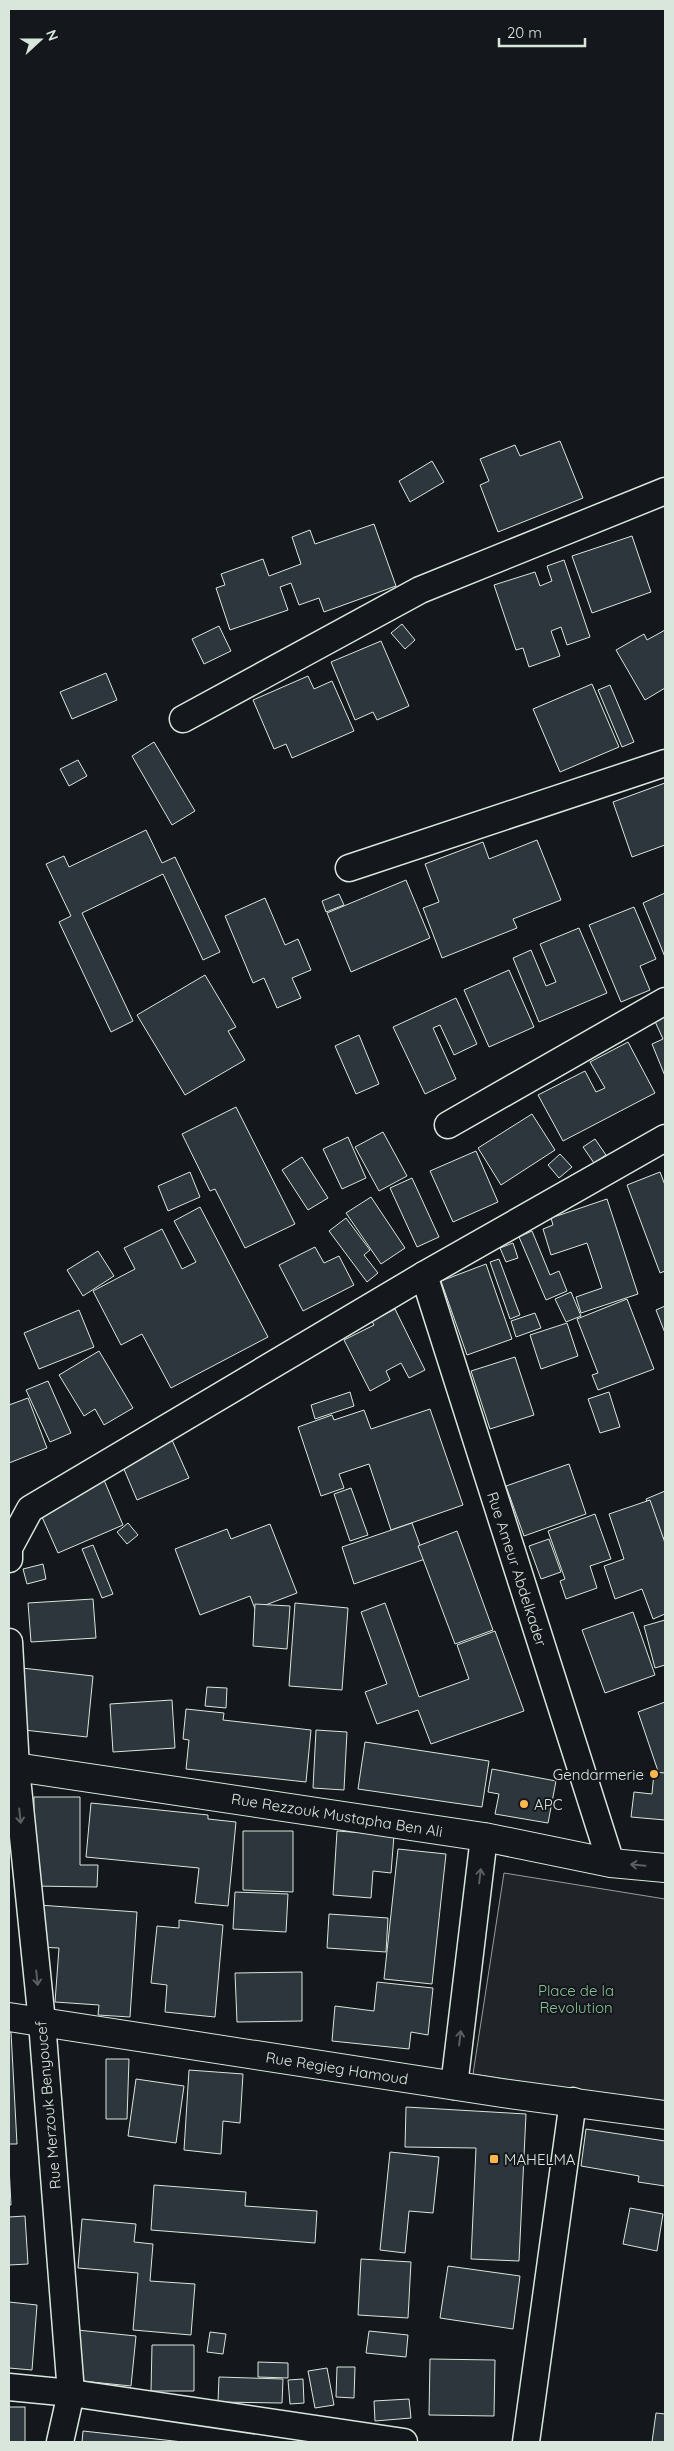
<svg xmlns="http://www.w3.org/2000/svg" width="674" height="2451" font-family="Quicksand,sans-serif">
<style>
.green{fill:#202428;stroke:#939e99}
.building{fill:#2c363c;stroke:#d8e6dc}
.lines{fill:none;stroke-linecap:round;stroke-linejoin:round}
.street-casing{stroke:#d8e6dc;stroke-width:29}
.secondary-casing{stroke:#d8e6dc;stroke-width:30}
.primary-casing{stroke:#d8e6dc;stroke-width:30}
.street{stroke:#14181c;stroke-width:26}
.secondary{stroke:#14181c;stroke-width:28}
.primary{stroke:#14181c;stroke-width:28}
.oneway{stroke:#59605f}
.poi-dot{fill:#ffb74d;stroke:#14181c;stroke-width:2}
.labels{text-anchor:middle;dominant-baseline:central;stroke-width:4;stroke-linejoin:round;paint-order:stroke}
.street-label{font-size:15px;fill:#d8e6dc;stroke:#14181c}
.poi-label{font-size:15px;fill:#d8e6dc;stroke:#14181c;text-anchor:start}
.park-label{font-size:15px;fill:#8ac095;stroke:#14181c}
</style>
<rect width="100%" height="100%" fill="#14181c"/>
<polygon class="green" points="504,1873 665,1899 665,2104 473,2074"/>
<g class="building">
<polygon points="560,441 583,498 498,532 480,485 489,481 480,459 515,445 520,456"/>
<polygon points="432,461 444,482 410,502 399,481"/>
<polygon points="374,524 396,586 324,612 319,598 299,605 291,583 280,587 288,610 230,630 216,588 225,585 221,574 263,559 269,576 301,564 292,537 310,530 315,544"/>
<polygon points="632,536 651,592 592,613 572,556"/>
<polygon points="564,560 590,637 567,645 561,627 551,631 560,656 529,667 523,648 516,650 494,585 535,572 540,586 552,581 547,566"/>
<polygon points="402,624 415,640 405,649 391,633"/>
<polygon points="219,626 231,651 204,664 192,639"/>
<polygon points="665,630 665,688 645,700 616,650 644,634 647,640"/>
<polygon points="381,641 409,706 377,720 373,712 355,720 331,662"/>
<polygon points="106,673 117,700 72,719 60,692"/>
<polygon points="308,676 314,689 332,681 354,731 292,758 286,744 274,749 253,700"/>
<polygon points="592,684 619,747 560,772 533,709"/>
<polygon points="610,685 634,742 622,747 598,690"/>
<polygon points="154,742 195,811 172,825 132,756"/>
<polygon points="78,760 87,776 69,786 60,769"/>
<polygon points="665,783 665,845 632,857 613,802"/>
<polygon points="146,830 162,863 175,857 220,952 203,960 163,874 82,913 133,1021 111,1032 59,922 71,916 46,864 64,856 69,867"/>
<polygon points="537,840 561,900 513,919 517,928 442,958 423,908 439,902 425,864 483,842 489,859"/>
<polygon points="406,880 430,938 351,972 327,913"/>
<polygon points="665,893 665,957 643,903"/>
<polygon points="339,894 344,905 326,912 322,901"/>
<polygon points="265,898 285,945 298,939 311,970 292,978 301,998 277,1008 264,978 253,983 225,916"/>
<polygon points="634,907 656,959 640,966 650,990 621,1002 589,925"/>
<polygon points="579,928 607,993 539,1022 513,958 531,950 546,986 556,982 540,944"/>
<polygon points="509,970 534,1027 489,1047 464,990"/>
<polygon points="205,975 236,1027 228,1031 245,1060 185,1095 137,1015"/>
<polygon points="456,998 477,1044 454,1055 440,1025 433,1028 456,1079 425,1094 393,1027"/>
<polygon points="665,1011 665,1076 652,1044 663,1039 653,1017"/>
<polygon points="359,1035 379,1084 356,1094 335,1046"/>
<polygon points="628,1042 655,1093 563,1141 538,1095 585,1071 596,1092 605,1088 590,1062"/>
<polygon points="236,1107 295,1224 245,1248 215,1189 210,1191 182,1134"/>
<polygon points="532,1114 555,1150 501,1185 478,1148"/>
<polygon points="383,1132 407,1176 379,1191 355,1147"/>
<polygon points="348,1137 366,1178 342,1189 323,1149"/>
<polygon points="595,1139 606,1155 594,1163 583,1147"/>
<polygon points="476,1151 498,1202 453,1222 430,1171"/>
<polygon points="560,1154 572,1167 559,1178 548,1165"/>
<polygon points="302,1157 328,1198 308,1210 282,1170"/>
<polygon points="190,1172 200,1197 168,1211 158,1186"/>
<polygon points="660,1172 665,1185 665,1271 660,1273 627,1185"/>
<polygon points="412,1178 439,1237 417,1247 390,1188"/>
<polygon points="371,1197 405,1248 381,1264 346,1213"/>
<polygon points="607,1199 638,1294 581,1313 576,1297 602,1288 587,1243 551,1255 543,1229 553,1225 551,1218"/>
<polygon points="200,1207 268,1337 171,1388 142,1334 121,1345 93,1291 135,1269 124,1248 162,1229 182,1269 196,1262 174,1221"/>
<polygon points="346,1218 370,1250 364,1255 378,1273 367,1282 329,1231"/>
<polygon points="532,1231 550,1275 559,1271 567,1291 546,1300 519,1237"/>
<polygon points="513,1243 518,1258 506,1262 500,1248"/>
<polygon points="315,1247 324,1263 339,1256 354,1285 303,1311 279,1265"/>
<polygon points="98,1251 114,1276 83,1296 67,1270"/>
<polygon points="499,1259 520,1315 510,1319 490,1262"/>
<polygon points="486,1264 512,1339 467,1355 441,1281"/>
<polygon points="571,1292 581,1316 566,1322 555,1299"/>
<polygon points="627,1299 654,1369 598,1390 592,1375 598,1373 577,1319"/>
<polygon points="665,1306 665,1333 656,1310"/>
<polygon points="395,1309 425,1370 409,1378 401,1363 386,1371 390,1380 370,1391 344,1340 374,1325 372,1321"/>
<polygon points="79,1310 94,1347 39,1369 24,1333"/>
<polygon points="535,1313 541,1328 516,1337 511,1321"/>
<polygon points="567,1323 578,1356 541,1369 530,1335"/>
<polygon points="99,1351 133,1408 104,1425 95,1409 84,1416 59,1375"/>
<polygon points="515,1357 534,1415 490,1429 471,1371"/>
<polygon points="48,1381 71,1433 50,1442 26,1390"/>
<polygon points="350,1392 354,1406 315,1419 311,1405"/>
<polygon points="609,1392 620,1427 600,1433 588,1399"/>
<polygon points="28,1398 47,1448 9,1463 9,1405"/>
<polygon points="430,1409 463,1505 391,1530 369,1464 339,1474 344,1488 321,1496 298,1427 332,1415 334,1420 364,1410 371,1429"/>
<polygon points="172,1440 189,1478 137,1500 121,1462"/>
<polygon points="569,1464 586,1514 524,1536 506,1486"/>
<polygon points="104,1480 123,1525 58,1553 38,1508"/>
<polygon points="351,1488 368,1535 350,1541 334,1494"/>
<polygon points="665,1491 665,1537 661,1539 646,1499"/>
<polygon points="650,1500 665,1543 665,1614 653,1619 642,1589 615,1599 604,1566 624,1559 609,1514"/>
<polygon points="595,1514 611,1559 590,1566 597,1588 566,1599 560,1581 565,1579 548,1531"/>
<polygon points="128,1523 138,1535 127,1544 117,1532"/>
<polygon points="412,1523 425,1559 354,1584 342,1547"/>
<polygon points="270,1524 297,1593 255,1609 250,1596 200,1615 175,1549 227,1529 231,1539"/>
<polygon points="457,1531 493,1630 455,1644 418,1546"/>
<polygon points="549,1539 561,1572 541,1579 529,1546"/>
<polygon points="93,1545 113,1594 102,1598 82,1549"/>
<polygon points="43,1564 46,1579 27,1584 23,1569"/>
<polygon points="93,1599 96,1638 31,1642 28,1603"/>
<polygon points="295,1603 348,1608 342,1690 289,1686"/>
<polygon points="385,1603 419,1697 469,1679 457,1645 495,1631 524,1711 431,1744 418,1710 377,1724 365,1692 387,1684 361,1612"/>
<polygon points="255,1604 290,1606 287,1649 253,1646"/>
<polygon points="633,1612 655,1675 605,1693 582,1630"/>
<polygon points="665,1620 665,1665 655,1668 644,1626"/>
<polygon points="22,1668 93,1676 87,1737 15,1729"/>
<polygon points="207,1687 227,1688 226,1708 205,1706"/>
<polygon points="172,1700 175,1748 113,1752 110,1704"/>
<polygon points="665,1702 665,1775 660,1777 638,1712"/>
<polygon points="186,1709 224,1713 223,1720 311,1730 306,1782 186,1769 189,1740 183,1739"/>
<polygon points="316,1730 347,1732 344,1790 313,1788"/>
<polygon points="365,1742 489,1761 482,1807 358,1789"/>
<polygon points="492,1769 556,1781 548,1823 495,1814 499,1794 488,1792"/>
<polygon points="654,1772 665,1773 665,1820 631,1817 634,1792 652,1794"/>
<polygon points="34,1797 80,1797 80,1865 98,1865 97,1887 33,1886"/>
<polygon points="91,1803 208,1815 208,1819 236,1822 228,1906 195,1903 199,1868 86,1857"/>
<polygon points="243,1831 293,1831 293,1892 243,1890"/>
<polygon points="337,1831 394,1835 391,1873 373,1871 371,1898 333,1895"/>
<polygon points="398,1849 446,1854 432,1984 384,1979"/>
<polygon points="235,1892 288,1894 286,1932 233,1929"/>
<polygon points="39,1905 137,1912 130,2017 98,2015 99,2005 55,2002 59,1948 36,1947"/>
<polygon points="329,1914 388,1918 386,1952 327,1948"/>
<polygon points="179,1920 223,1925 215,2017 165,2012 167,1985 151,1983 157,1926 179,1928"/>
<polygon points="302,1972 302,2021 237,2022 235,1973"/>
<polygon points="377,1982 433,1988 428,2035 411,2032 409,2049 332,2041 335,2006 374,2011"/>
<polygon points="9,2032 11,2032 17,2144 9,2144"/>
<polygon points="106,2059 129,2059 127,2119 106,2119"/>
<polygon points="189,2070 243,2074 240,2123 223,2121 221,2154 184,2150"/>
<polygon points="136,2079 184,2086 176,2143 128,2136"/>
<polygon points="406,2107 526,2114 519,2261 471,2259 476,2148 405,2147"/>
<polygon points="586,2129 665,2141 665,2186 638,2182 639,2176 581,2166"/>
<polygon points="390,2152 439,2157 433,2213 409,2211 405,2253 380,2250"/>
<polygon points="9,2166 11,2205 9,2205"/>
<polygon points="154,2185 246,2192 245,2206 317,2211 315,2243 151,2230"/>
<polygon points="630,2208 663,2214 657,2251 623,2244"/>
<polygon points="25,2216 28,2264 9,2265 9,2217"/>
<polygon points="82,2219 136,2224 134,2242 153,2244 150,2281 195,2284 191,2335 133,2330 138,2273 78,2268"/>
<polygon points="361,2259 411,2262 408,2318 358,2315"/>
<polygon points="448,2266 520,2276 513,2329 440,2318"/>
<polygon points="9,2302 37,2305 32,2370 9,2368"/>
<polygon points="77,2330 136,2336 131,2386 72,2380"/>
<polygon points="369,2331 408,2335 406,2357 366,2353"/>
<polygon points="210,2332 226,2334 223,2354 207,2352"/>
<polygon points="152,2345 194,2345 194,2391 151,2391"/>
<polygon points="430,2359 495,2360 494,2416 429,2415"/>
<polygon points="258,2362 288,2363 288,2378 258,2377"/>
<polygon points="337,2367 355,2367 354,2398 336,2397"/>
<polygon points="327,2368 334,2405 315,2408 308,2371"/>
<polygon points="219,2377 283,2379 282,2403 218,2402"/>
<polygon points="303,2379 304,2403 290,2404 288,2380"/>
<polygon points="409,2399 411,2418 375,2421 374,2401"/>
<rect x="9" y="2407" width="16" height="35"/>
<polygon points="656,2413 665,2414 665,2442 652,2442"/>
<polygon points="83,2431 183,2442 82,2442"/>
</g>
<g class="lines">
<defs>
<g id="street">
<polyline points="183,719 420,590 665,491"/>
<polyline points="349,868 665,763"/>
<polyline points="448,1125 665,1001"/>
<polyline points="424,1275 611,1863"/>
<polyline points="9,1559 9,1548 30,1509 424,1275 665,1138"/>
<polyline points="9,1642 16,1768 42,2022 71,2393 60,2442"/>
<polyline points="454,2086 484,1837"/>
<polyline points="9,2387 71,2393 404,2442"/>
<polyline points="526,2442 573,2101"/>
</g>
<polyline id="secondary" points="9,1766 484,1837 611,1863 665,1868"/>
<polyline id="primary" points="9,2017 502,2093 665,2115"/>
</defs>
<use href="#street" class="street-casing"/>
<use href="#secondary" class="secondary-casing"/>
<use href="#primary" class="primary-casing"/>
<use href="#street" class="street"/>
<use href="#secondary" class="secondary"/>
<use href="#primary" class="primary"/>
</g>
<defs><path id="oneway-shaft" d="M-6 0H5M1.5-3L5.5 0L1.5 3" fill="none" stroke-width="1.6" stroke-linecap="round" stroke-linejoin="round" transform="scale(1.25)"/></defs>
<g class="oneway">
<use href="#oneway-shaft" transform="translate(20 1816) rotate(84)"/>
<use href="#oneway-shaft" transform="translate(638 1865) rotate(-175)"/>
<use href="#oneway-shaft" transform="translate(480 1876) rotate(-83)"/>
<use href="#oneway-shaft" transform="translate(37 1978) rotate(84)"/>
<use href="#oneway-shaft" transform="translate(460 2038) rotate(-83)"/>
</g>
<g class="poi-dot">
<circle cx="654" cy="1774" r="5"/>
<circle cx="524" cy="1804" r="5"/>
<rect x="489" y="2154" width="10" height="10" rx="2.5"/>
</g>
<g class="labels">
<g class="street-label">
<text transform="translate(517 1569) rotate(72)">Rue Ameur Abdelkader</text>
<text transform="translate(337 1815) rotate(9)">Rue Rezzouk Mustapha Ben Ali</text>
<text transform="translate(337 2068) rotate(9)">Rue Regieg Hamoud</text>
<text transform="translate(48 2105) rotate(-95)">Rue Merzouk Benyoucef</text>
</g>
<g class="poi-label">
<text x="644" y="1774" text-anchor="end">Gendarmerie</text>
<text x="534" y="1804">APC</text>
<text x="504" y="2159">MAHELMA</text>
</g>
<g class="park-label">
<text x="576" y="1990">Place de la<tspan x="576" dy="17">Revolution</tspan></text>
</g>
</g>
<rect width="674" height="2451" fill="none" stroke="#d8e6dc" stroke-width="20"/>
<g transform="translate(40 40) rotate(69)" stroke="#14181c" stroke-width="4" paint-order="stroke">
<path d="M0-4L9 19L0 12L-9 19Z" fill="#d8e6dc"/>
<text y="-8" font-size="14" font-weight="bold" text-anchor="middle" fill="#d8e6dc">N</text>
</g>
<path d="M499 38v8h86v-8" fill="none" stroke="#d8e6dc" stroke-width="2.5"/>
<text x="507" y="38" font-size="15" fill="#d8e6dc" stroke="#14181c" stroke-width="4" paint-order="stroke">20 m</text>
</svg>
